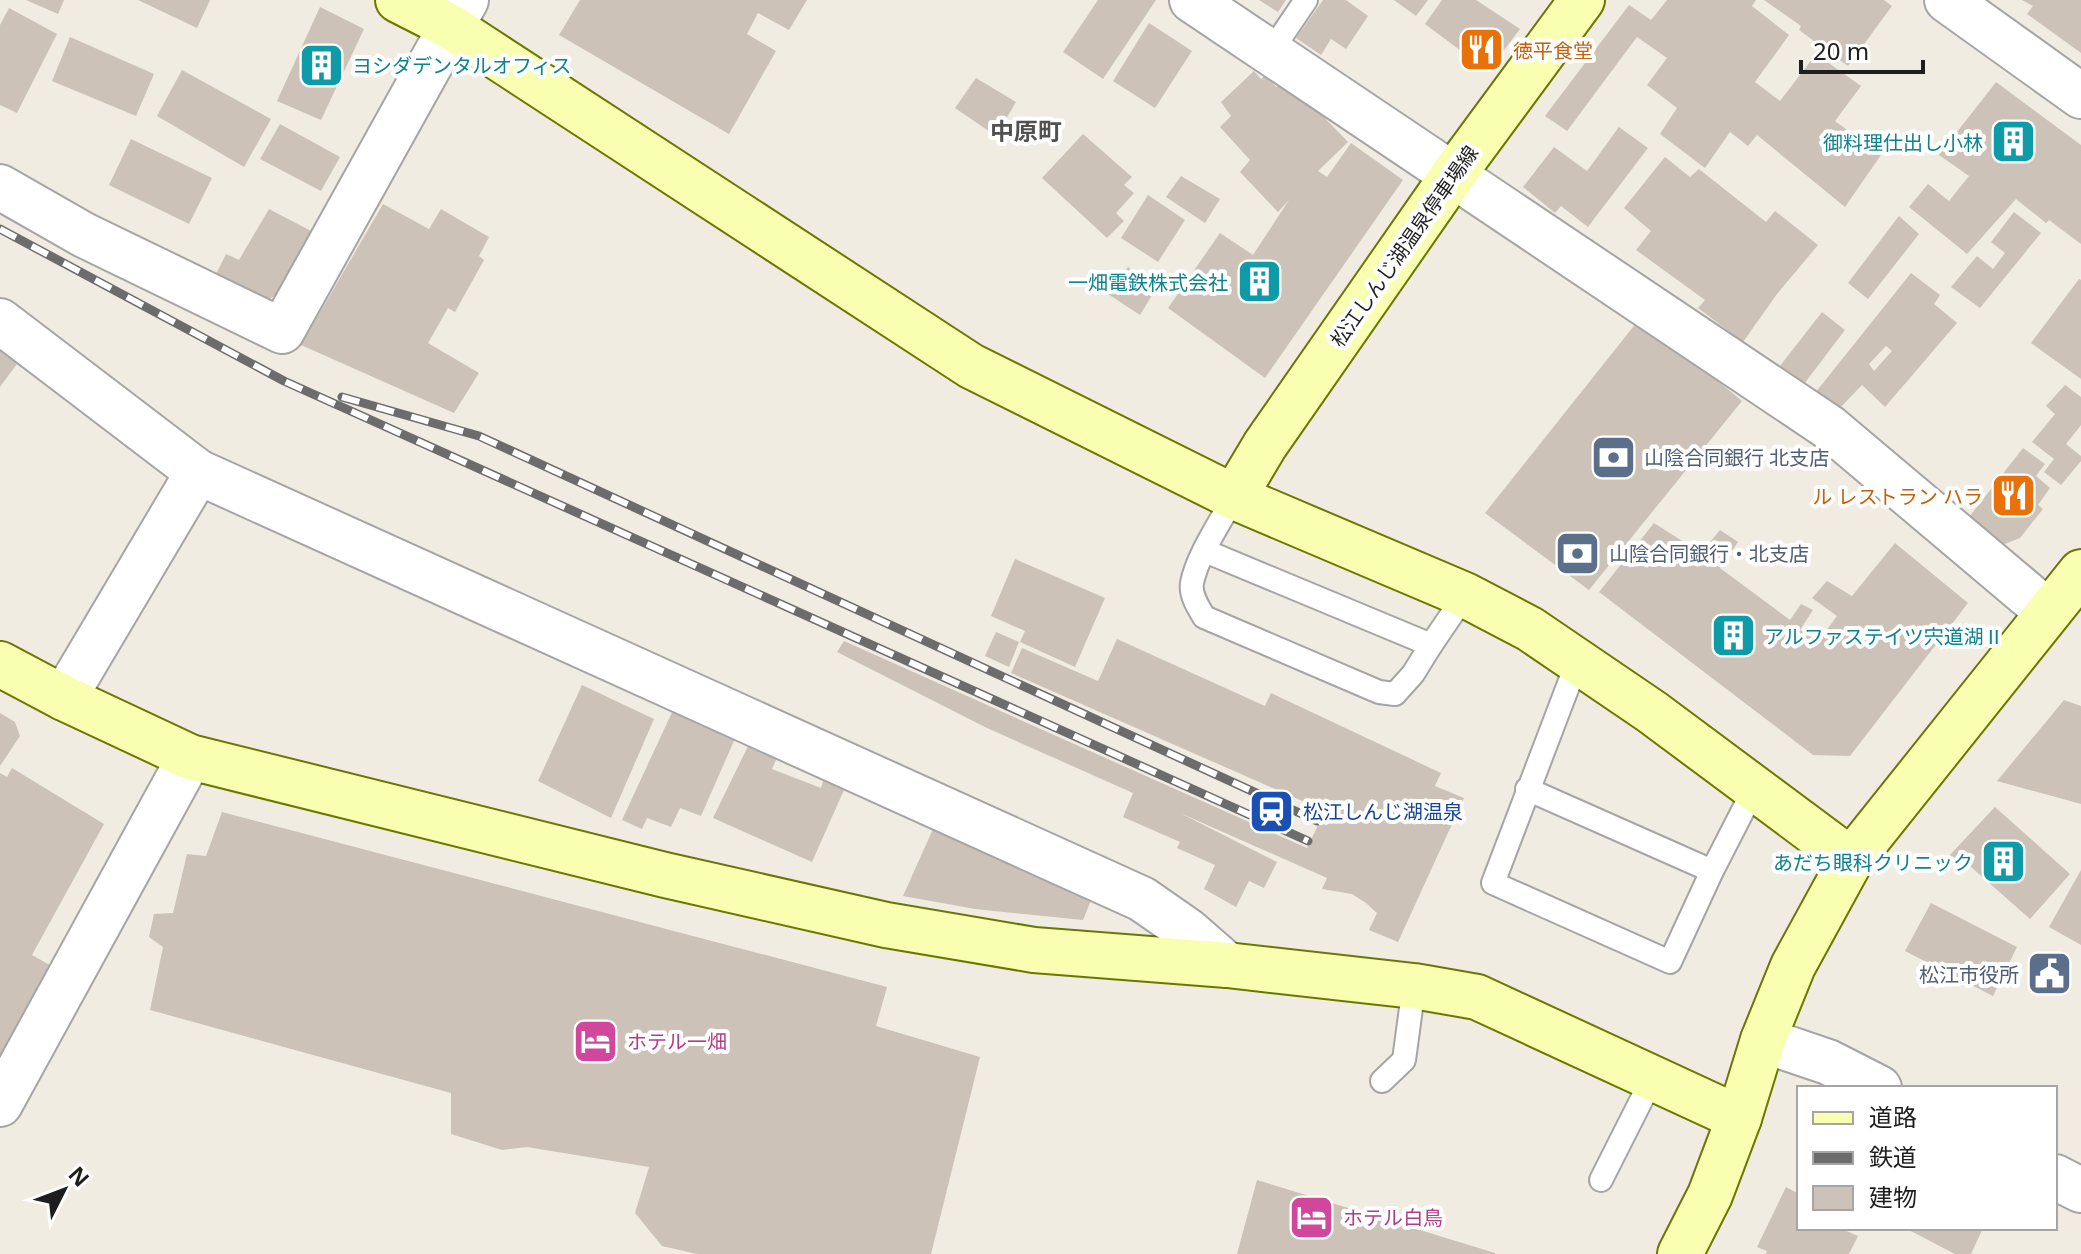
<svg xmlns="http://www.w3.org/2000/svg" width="2081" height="1254" font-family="'Noto Sans','Noto Sans JP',sans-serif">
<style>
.building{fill:#ccc2b8;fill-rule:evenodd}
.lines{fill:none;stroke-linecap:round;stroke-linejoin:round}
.lane-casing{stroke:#a5a5a5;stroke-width:26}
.street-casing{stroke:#a5a5a5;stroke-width:48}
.secondary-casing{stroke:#677900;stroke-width:48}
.lane{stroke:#fff;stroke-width:22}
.street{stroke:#fff;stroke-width:44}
.secondary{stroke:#f8ffb1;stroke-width:44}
.rail-casing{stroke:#6c6c6c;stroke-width:9}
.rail{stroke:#fff;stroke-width:6;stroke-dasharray:18;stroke-linecap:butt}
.labels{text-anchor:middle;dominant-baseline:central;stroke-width:8;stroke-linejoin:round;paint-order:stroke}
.food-label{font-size:20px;fill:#c56008;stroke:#fff;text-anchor:start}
.culture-label{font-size:20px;fill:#0d838f;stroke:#fff;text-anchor:end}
.street-label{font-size:20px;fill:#1e1e1e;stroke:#fff}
.service-label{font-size:20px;fill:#4e5e75;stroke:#fff;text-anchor:start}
.transit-label{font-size:20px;fill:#164399;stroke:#fff;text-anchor:start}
.hotel-label{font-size:20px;fill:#b23c85;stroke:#fff;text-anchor:start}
.quarter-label{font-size:24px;font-weight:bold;fill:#515151;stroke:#fff}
</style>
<rect width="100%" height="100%" fill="#f0ece2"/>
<g class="building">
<polygon points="26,0 64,0 58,14"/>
<polygon points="138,0 210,0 197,28"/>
<polygon points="580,0 807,0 789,30 758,13 747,34 776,51 729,134 559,35"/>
<polygon points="1098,0 1156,0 1103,79 1063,52"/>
<polygon points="1259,0 1286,0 1278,12"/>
<polygon points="1323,0 1346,0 1368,16 1346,49 1331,39 1321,55 1296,38"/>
<polygon points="1394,0 1428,0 1416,16"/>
<polygon points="1442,0 1476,0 1520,29 1488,71 1425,24"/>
<polygon points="1667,0 1756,0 1752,6 1789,35 1755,82 1780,101 1816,54 1861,86 1835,121 1881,155 1845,207 1757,135 1748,146 1730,132 1705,168 1660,134 1677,108 1647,85 1667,58 1637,37 1567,131 1545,116 1629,5 1651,20"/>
<polygon points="1764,0 1884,0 1892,6 1848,66 1799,30 1801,26"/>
<polygon points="2022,0 2081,0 2081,53 2027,14 2033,6"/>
<polygon points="320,7 364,29 321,120 277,101"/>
<polygon points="9,8 57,34 17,113 0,105 0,25"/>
<polygon points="1149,23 1192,51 1155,108 1113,81"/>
<polygon points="70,37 154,74 136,116 52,81"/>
<polygon points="182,70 271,119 244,167 157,116"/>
<polygon points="1254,71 1261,79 1266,75 1276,87 1286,78 1348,142 1318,171 1327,177 1351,143 1403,180 1265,378 1168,308 1220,233 1253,255 1289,200 1278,212 1240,172 1250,160 1220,127 1231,116 1221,102"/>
<polygon points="976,78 1016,102 996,136 955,108"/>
<polygon points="1996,82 2081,145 2081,244 2049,220 2046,223 2016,199 1967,254 1909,207 1928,184 1949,201 1969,176 1939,155"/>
<polygon points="280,124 340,157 321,191 260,159"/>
<polygon points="1619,127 1648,148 1588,227 1561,206 1555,213 1523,187 1554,147 1587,171"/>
<polygon points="1083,134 1132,177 1124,185 1134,193 1116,213 1124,221 1107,238 1042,178"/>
<polygon points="131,139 212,178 189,224 109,185"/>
<polygon points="1665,157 1690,177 1699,169 1766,222 1775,211 1818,245 1777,294 1743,342 1698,308 1705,300 1636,250 1651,231 1624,208"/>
<polygon points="1181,176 1220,199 1205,223 1166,197"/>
<polygon points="1148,195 1185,220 1158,262 1121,238"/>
<polygon points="383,204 429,229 441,209 489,237 479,256 484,260 455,312 448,308 428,343 479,373 454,413 301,345"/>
<polygon points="269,209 315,233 276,296 250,307 211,284 226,254 239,260"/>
<polygon points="2014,212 2041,233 1980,308 1951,287 1977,256 1993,269 2005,253 1991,242"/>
<polygon points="1899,216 1919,234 1868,299 1848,283"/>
<polygon points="1128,267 1157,287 1140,315 1108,294"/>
<path d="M1911,273l29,22 -6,9 23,19 -72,84 -23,-22 -24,25 -23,-17zM1886,346l6,5 -18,20 -5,-7z"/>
<polygon points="2079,279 2081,280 2081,379 2031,343"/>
<polygon points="1822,312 1845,330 1801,388 1776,371"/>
<polygon points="1641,317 1742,401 1589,590 1485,513"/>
<polygon points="0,346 19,361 0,387"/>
<polygon points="2065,385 2081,397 2081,425 2066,444 2081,456 2081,461 2061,485 2044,472 2054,459 2032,442 2055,414 2046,406"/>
<polygon points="2023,448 2045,464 2036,476 2050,488 2038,505 2043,509 2020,538 2000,546 1966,521"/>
<polygon points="1654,523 1701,553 1720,530 1738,542 1720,568 1790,620 1801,604 1813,610 1800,630 1818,642 1837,616 1812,598 1827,581 1852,596 1895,543 1968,603 1850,756 1813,755 1599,592"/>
<polygon points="1015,559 1105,598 1075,667 1020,642 1025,631 991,616"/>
<polygon points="996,632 1019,642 1009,667 985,656"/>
<polygon points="1117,639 1265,706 1271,693 1441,773 1435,786 1464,798 1398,942 1369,930 1377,913 1366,903 1352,894 1322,889 1327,878 1180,813 1277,862 1264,888 1249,881 1236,907 1204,889 1215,865 1177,848 1180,842 1123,817 1133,793 987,728 837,652 844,641 1307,848 1325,811 1011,673 1022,648 1098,681"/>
<polygon points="582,685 654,719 611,818 538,781"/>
<polygon points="2064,700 2081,706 2081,804 1997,781"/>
<polygon points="674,708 737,734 701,816 680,808 671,827 647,818 642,829 622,820"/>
<polygon points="0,713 15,722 20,736 0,766"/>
<polygon points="751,740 780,751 772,769 821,788 826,771 848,781 812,862 713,818"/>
<polygon points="12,768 104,824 32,955 55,968 6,1060 0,1057 0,773 7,777"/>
<polygon points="1995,807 2070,874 2030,919 1970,866 1962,872 1947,858"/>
<polygon points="222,812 887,987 876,1026 980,1057 931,1254 697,1254 662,1246 635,1213 649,1167 527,1147 502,1150 451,1134 451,1093 150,1010 163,947 149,937 154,914 173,913 187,854 206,856"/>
<polygon points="937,820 1094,893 1083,920 975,909 903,896"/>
<polygon points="2081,870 2081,945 2049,927"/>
<polygon points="1931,903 2017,947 1993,996 1905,951"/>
<polygon points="1257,1180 1495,1253 1495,1254 1237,1254"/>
<polygon points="1786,1187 1799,1194 1799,1228 1840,1228 1858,1236 1849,1254 1766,1254 1767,1251 1757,1247"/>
<polygon points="1905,1228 1983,1228 1971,1254 1955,1254"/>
</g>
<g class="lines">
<defs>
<g id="lane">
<polyline points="1270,53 1306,0"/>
<path d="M1234,497c-13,24 -37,59 -42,86 -2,12 6,24 12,34l175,75 16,2 18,-20 18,-29"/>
<polyline points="1205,551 1431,645 1465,595"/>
<polyline points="1578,660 1493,883 1670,962 1712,871"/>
<polyline points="1527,789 1712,871 1754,789"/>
<polyline points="1382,1081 1404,1060 1414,986"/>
<polyline points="1601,1180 1653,1077"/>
</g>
<g id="street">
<polyline points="1192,0 1830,428 2048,612"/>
<polyline points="1947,0 2081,96"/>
<polyline points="0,187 84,235 282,331 466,0"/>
<polyline points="0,321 198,472 64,698"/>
<polyline points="198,472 1142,899 1188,931 1227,965"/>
<polyline points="1763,1040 1828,1062 1879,1088"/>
<polyline points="0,1104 190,757"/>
<polyline points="2055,1177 2081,1190"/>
</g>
<g id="secondary">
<polyline points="398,0 451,27 971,366 1234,497 1465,595 1530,629 1652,712 1851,860"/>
<polyline points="1234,497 1265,445 1453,175 1582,0"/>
<polyline points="0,664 64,698 190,757 665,875 886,925 1034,950 1227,965 1414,986 1477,997 1739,1118"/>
<polyline points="1680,1254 1710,1195 1739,1118 1763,1040 1793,966 1851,860 2081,572"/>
</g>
</defs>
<use href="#lane" class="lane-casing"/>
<use href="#street" class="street-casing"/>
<use href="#secondary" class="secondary-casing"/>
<use href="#lane" class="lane"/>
<use href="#street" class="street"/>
<use href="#secondary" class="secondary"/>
<defs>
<g id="rail">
<polyline points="0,229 284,381 1308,841"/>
<polyline points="342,397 479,436 1317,821"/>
</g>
</defs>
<use href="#rail" class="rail-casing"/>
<use href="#rail" class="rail"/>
</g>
<defs>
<symbol id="restaurant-square" viewBox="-11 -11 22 22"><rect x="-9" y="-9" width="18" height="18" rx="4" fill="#e8710a" stroke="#fff"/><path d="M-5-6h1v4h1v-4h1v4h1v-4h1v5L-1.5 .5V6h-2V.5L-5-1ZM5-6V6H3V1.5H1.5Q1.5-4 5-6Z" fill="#fff"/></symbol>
<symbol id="building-square" viewBox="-11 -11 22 22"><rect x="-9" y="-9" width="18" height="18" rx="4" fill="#0f9aa8" stroke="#fff"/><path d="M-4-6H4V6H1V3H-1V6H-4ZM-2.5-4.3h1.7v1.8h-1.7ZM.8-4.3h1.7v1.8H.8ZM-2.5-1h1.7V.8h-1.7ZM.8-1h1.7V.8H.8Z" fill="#fff"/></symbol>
<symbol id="bank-square" viewBox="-11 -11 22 22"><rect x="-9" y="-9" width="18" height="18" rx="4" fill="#5c6f8a" stroke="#fff"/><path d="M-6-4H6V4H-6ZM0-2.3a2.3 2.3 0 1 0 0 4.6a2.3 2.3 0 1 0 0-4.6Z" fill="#fff"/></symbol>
<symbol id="station-square" viewBox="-11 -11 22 22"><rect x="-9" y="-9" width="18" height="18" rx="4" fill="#1a4fb4" stroke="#fff"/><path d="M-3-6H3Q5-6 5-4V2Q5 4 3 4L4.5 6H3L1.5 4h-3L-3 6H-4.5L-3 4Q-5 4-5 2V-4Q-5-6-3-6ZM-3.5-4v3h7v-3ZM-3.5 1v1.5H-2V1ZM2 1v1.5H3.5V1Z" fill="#fff"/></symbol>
<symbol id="civic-square" viewBox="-11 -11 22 22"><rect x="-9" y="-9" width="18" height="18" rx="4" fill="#5c6f8a" stroke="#fff"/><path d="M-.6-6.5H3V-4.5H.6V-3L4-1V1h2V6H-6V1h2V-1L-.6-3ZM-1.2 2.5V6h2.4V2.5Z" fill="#fff"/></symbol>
<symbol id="hotel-square" viewBox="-11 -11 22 22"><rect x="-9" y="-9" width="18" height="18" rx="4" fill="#d1479c" stroke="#fff"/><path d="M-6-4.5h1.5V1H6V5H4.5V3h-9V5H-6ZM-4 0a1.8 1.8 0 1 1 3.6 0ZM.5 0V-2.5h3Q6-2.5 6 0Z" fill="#fff"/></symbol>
</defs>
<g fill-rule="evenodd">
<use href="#restaurant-square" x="1456" y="24" width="51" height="51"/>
<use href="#building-square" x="296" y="40" width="51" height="51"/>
<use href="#building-square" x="1988" y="116" width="51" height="51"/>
<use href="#building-square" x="1234" y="256" width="51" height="51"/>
<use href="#bank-square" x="1588" y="432" width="51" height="51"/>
<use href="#restaurant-square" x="1988" y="470" width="51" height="51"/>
<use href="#bank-square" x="1552" y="528" width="51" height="51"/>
<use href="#building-square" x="1708" y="610" width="51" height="51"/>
<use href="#station-square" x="1246" y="786" width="51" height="51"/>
<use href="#building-square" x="1978" y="836" width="51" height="51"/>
<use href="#civic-square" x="2024" y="948" width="51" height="51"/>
<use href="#hotel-square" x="570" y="1016" width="51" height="51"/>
<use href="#hotel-square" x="1286" y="1192" width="51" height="51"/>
</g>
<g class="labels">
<g class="food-label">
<text x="1513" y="50">徳平食堂</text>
<text x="1983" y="496" text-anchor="end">ル レストラン ハラ</text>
</g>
<g class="culture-label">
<text x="352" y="65" text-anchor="start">ヨシダデンタルオフィス</text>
<text x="1983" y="142">御料理仕出し小林</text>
<text x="1228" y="282">一畑電鉄株式会社</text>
<text x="1764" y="636" text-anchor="start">アルファステイツ宍道湖Ⅱ</text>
<text x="1973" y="862">あだち眼科クリニック</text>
</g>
<g class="street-label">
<text transform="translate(1404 246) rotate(-55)">松江しんじ湖温泉停車場線</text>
</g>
<g class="service-label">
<text x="1644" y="457">山陰合同銀行 北支店</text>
<text x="1609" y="553">山陰合同銀行・北支店</text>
<text x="2019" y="974" text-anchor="end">松江市役所</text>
</g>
<g class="transit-label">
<text x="1303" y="811">松江しんじ湖温泉</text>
</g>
<g class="hotel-label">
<text x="627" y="1041">ホテル一畑</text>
<text x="1343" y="1217">ホテル白鳥</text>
</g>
<g class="quarter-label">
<text x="1026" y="130">中原町</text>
</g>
</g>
<rect x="1797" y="1086" width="260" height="144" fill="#ffffff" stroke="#a5a5a5" stroke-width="2"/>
<rect x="1813" y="1112" width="40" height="12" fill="#f8ffb1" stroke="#a5a5a5" stroke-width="2"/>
<text x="1869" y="1126" font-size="24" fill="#1e1e1e">道路</text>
<rect x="1813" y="1152" width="40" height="12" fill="#6c6c6c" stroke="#a5a5a5" stroke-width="2"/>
<text x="1869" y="1166" font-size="24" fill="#1e1e1e">鉄道</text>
<rect x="1813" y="1186" width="40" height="24" fill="#ccc2b8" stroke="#a5a5a5" stroke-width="2"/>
<text x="1869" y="1206" font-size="24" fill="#1e1e1e">建物</text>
<g transform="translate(64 1190) rotate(48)" stroke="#ffffff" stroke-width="6" paint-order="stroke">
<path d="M0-6L14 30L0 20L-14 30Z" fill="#1e1e1e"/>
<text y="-12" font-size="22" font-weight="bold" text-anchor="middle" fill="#1e1e1e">N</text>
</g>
<path d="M1801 60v12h122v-12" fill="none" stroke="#1e1e1e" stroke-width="4"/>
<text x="1813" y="60" font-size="24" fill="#1e1e1e" stroke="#ffffff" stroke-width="6" paint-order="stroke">20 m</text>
</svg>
